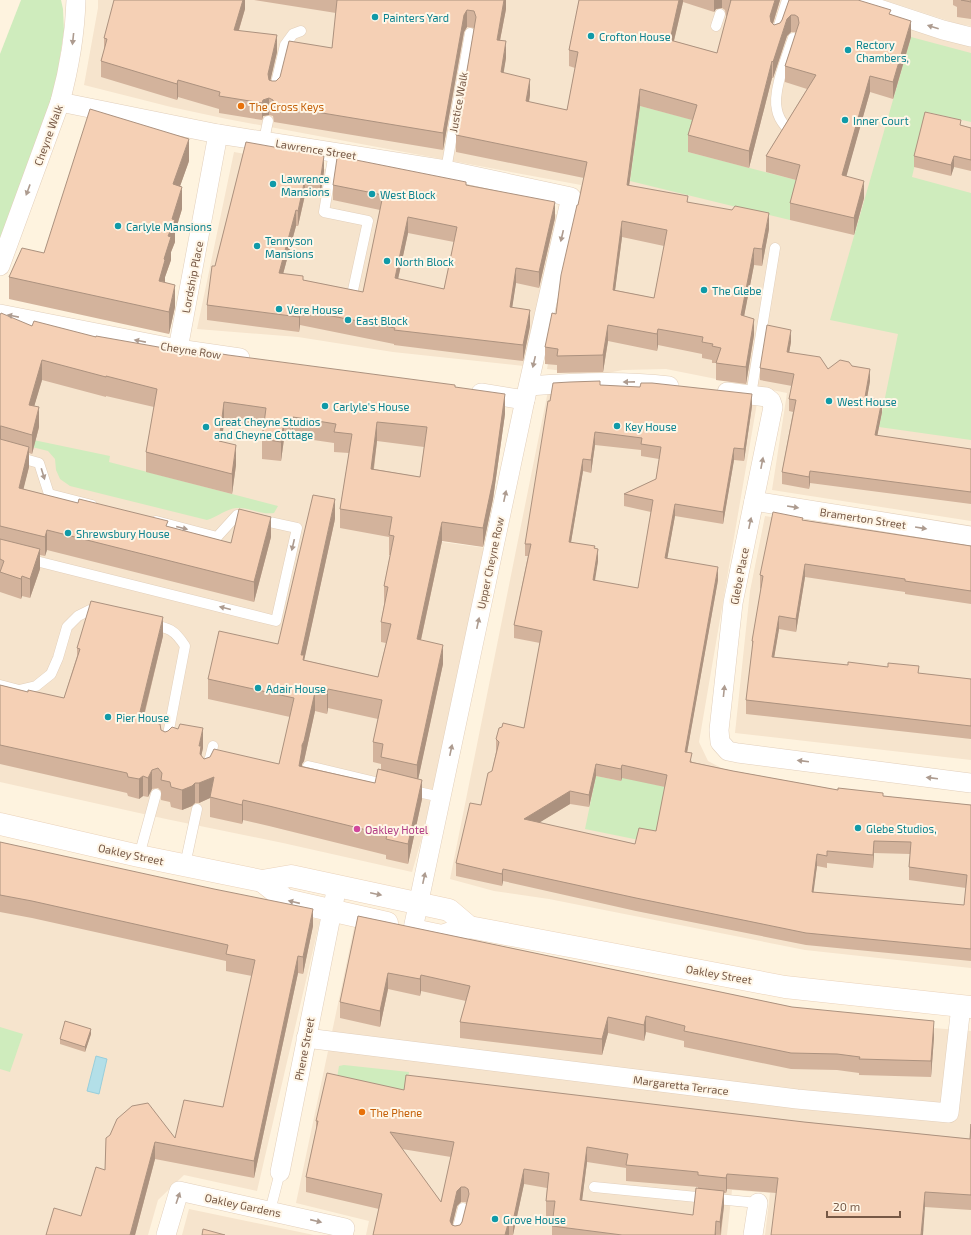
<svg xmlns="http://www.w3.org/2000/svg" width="971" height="1235" font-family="'Exo 2',sans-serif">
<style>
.residential{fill:#f6e4cd}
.green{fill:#cfecbd}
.water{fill:#b3dfe8;stroke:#98cedb}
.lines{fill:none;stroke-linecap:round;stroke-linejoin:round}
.lane-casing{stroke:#e2cfbb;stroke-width:11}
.street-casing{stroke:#e2cfbb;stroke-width:20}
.secondary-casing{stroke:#ead2ba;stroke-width:23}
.lane{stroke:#fff;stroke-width:10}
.street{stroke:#fff;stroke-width:19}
.secondary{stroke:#fff;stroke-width:22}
.wall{fill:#d3b39c;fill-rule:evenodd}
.shaded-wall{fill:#ac927f}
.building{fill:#f5d0b5;stroke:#ac927f;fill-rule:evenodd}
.oneway{fill:#ad9b8f}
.culture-dot{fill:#0f9aa8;stroke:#fff6e7;stroke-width:1.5}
.food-dot{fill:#e8710a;stroke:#fff6e7;stroke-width:1.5}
.hotel-dot{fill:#d1479c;stroke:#fff6e7;stroke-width:1.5}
.labels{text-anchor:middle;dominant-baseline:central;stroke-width:4;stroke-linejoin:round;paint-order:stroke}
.culture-label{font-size:11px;fill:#0d838f;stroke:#fff6e7;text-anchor:start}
.street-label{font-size:11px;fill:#765845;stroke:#fff6e7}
.food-label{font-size:11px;fill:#c56008;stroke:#fff6e7;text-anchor:start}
.hotel-label{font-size:11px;fill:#b23c85;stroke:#fff6e7;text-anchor:start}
</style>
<rect width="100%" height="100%" fill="#fef3df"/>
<g class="residential">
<polygon points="98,0 820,0 971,46 971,521 772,490 787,393 666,369 623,370 597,375 547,369 581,185 227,119 171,107 84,85 98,8"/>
<polygon points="884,0 971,0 971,26 958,24"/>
<polygon points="234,152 320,168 427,190 565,216 533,367 393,352 298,337 197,329"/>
<polygon points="0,329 457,400 435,541 486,548 435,793 412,872 283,843 166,819 0,782"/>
<polygon points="548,391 757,403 699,742 708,761 729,772 971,813 971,968 805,950 549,899 494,891 450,879"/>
<polygon points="765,516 971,549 971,760 735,733 750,591"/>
<polygon points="0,849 320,920 257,1191 184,1175 158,1200 148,1235 0,1235"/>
<polygon points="355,923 795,1017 971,1031 971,1235 765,1235 770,1193 732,1190 727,1235 366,1235 369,1221 296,1203"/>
<polygon points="189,1209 314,1235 182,1235"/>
</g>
<g class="green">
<polygon points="21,0 61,0 63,9 64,31 55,90 0,242 0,54"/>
<polygon points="911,37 971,53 971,122 927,112 912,177 971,193 971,440 879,427 898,334 830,320"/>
<polygon points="640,106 697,121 688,152 800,181 790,220 630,181"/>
<path d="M0,433l110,23 -1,6 169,44 -4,7c-14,2 -25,-6 -38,-5 -10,1 -19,9 -29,12l-137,-34 -10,-7 -4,-9 -1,-11 -7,-8 -48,-12z"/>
<polygon points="623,774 652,784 667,787 689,827 639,840 585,829 596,776 621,781"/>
<polygon points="0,1027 23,1034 10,1072 0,1069"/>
<polygon points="344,1065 409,1072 404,1105 335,1090 339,1066"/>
</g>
<polygon class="water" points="96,1056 107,1059 99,1094 87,1091"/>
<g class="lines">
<defs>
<g id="lane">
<polyline points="716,26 720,14"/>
<polyline points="776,35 787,0"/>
<polyline points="274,92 285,45 293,34 301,31"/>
<path d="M785,126c-4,-5 -7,-10 -8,-16 -5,-18 10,-54 16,-72"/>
<polyline points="264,140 268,121"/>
<polyline points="334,152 324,212 368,221 353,290"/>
<polyline points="446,170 470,33"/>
<polyline points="751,395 775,248"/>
<polyline points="0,452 39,463 49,494 92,505"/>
<polyline points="28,559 276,621 297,528 237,515 217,537 156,521"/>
<path d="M150,624c19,4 24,5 35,22l-19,99"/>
<polyline points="0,685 19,690 36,686 51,674 58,658 67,627 78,616 90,610 99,612"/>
<polyline points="308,766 388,785"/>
<polyline points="207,770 213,746"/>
<polyline points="409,790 441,797"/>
<polyline points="139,856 156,794"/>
<polyline points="185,865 197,809"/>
<polyline points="594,1187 758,1203"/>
<polyline points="270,1211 280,1172"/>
<polyline points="456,1235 463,1208"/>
</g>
<g id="street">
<polyline points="852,0 943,30 971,37"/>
<polyline points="60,102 218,134 446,170 571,197 525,400 413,929"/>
<path d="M0,266l60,-164c9,-33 15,-67 16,-102"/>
<polyline points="0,314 178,349 240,358"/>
<polyline points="178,349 218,134"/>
<path d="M529,386c47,-4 93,-6 140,0"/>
<polyline points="727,392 766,397 771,401 773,407 733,603 719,730 720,742 728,751 738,753 971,783"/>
<polyline points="481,393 525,400"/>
<polyline points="754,501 971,536"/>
<polyline points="306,1038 797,1099 949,1113 961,1006"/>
<polyline points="280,1172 337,886"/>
<polyline points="166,1235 179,1191 345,1228 343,1235"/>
<polyline points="753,1235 758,1203"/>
</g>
<g id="secondary">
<polyline points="0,824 139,856 262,881 291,876 449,910 469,927 785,987 971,1007"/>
<polyline points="262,881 286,900 387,923"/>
<polyline points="418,931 442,936 469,927"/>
</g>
</defs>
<use href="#lane" class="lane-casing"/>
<use href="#street" class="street-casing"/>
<use href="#secondary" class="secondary-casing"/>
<use href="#lane" class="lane"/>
<use href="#street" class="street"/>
<use href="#secondary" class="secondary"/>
</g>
<g class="wall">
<path d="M245,0v9l-6,21 38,22 -7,28 2,1h4l56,-33 4,-35 -82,-13h252v9l-6,31 6,18 -3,15 27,22 -1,7 38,8 8,-42 -6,-2v-16l10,-50h201l-7,24 1,1 6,-2 2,-3 7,-20 102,14 20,23 -18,62 -23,-7 -24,84 18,22 -10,37 -64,-15v-17l6,-23 -30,-8v-16l41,-67 -22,-7v-16l11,-33 -1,-1h-4l-4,4 -14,42h-1l-23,90 -61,-16v-17l4,-15 -52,-14 -11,79 59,17 81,27 -7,37 -8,-1 -10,51 10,19 -8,49 -30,-4v-17h-4v-3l-10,-2v-4l-44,-9 -1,6 -49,-10 -5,31 -46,1v-8l-12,-1v-17l11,-33 28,-136 -128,-26v-17l18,-106v-1l-7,-1 -3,5 -21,118 -169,-28 -1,-6 -4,-1 -6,1 -1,4 -43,-7v-4l-41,-12 -1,3 -76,-23v-16l3,-10v-13zM683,2l31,10 2,-3 6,-1 3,2 1,6h1l-10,37 -43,-12zM622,237l42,9 -10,52 -39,-8z"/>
<polygon points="953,0 971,0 971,19 957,17 957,7 953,5"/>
<polygon points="961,125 971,128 971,171 954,167 951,176 914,167 914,156"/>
<path d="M246,142l78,29 -4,27 -15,-3 -7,31h-2l-13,48 20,6 60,12 17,-82 -47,-10v-15h133l89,33 -16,70 -23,-5 -4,24 18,19 -7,35 -129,-16v-1l-94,-19 -1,7 -92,-12v-15l8,-39zM408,233l46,9 -10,47 -46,-10z"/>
<polygon points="189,161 180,186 182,209 175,232 175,242 171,252 171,260 165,277 165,282 175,307 169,334 9,299 9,277 44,253"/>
<path d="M0,315l32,11 183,31 240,30 50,27 -12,85 -10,48 -41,-6 -21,99 22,24 -25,115 4,20 -14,65 -22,-5v-4l-117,-29 -26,-6 -1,4 -32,-7v-19l-11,5h-4l-3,3 -10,4 -11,-3 -1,-5 -9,-2v-9l-3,-3 -6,1 -4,8 -5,-1 -4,3 -11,-3 -1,-3 -127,-29v-79l28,7 36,6 13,-42v-8l86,-12 -20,85 18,9 42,18 -2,8 3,3 75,5 11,-47 -82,-18v-20l70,-35 57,-125 -31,141 74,17 8,-34 -5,-1v-20l3,-17v-19l6,-31h-1v-18l-49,-9v-19l9,-56 -15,-1v-9l-41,-6 -1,3 -8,-1 -3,22 -19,-2v-20l1,-12 -39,-5 -2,20 14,23 -4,29 -86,-22v-20l8,-45 -48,-11v1l-64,-17 -8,26 5,21 -7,27 -3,-1v14l-6,22 208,54 40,-6 -17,65 -207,-52 -2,6 -5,-1v14l-10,29 -8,-2 -1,3 -21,-7zM377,441l47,6 -4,30 -46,-8zM328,708l50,11 -5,23v20l8,2v6l-6,13 -73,-17v-2l2,-3 11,-50 12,3z"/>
<polygon points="791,342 789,353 828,369 852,366 870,381 867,398 882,412 877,436 971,449 971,504 810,483 809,489 782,484 782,472 793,412 789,411 789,399 792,386 760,380 760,368"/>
<path d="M600,385l152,21 -8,55 -10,-1 -11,64 -48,-8 -8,43 51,21 -31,172 5,10 41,9 105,19 45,6 88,9v156l-165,-16 -170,-34 -133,-30 -1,5 -46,-10v-13l25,-58 11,-34 4,-19v-13l28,-11 16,-85 -26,-5v-13l14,-69h-3v-12l25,-143zM595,445l46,5v6l18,3 -3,20 -32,15v12l27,6 -13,76 -44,-7 4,-20 -3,-13 -24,-6 12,-71 8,2zM596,776l25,5 1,-3 43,9 -9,44 -21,13 -97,-21 32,-19 19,3zM874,853l36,1 -1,13v13l57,8 -2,17 -151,-13 4,-26 10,2v-5l46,5z"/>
<polygon points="803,520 971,546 971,604 905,594 905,592 805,577 796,632 779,629 774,657 971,679 971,739 746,714 746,700 752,654 752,641 761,589 760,588 760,575"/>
<polygon points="0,842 313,926 303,974 298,973 254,1178 155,1159 135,1235 46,1235 81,1216 105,1170 106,1138 175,1138 223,1107 252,976 226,971 226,961 32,918 0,912"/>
<polygon points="358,916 934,1037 931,1077 859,1075 859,1073 837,1070 791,1069 684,1047 684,1041 646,1032 644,1041 608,1033 602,1055 460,1038 460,1022 466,1001 421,991 420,996 388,989 380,1027 340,1018 340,1002"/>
<polygon points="91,1034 85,1052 60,1044 60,1039"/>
<path d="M404,1090l400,32 166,17 1,-15v86l-46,-3 -149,-14 -49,-4 -1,4h-2v13l-3,29h-169v-9l1,-10h-7v-15l1,-13 -23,-4 -11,51h-140l6,-26 -73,-17v-15l10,-47v-9zM402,1149l49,8 -10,45zM587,1162l39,6v13l72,6 -5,28 -111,-14zM461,1202h4l2,1 -5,19 -2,3 -5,1 -3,-1 5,-19z"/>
</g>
<g class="shaded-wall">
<polygon points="243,0 245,0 245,9 234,46 234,30"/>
<polygon points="504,0 506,0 506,9 497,56 497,40"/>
<polygon points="679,0 683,0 683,2 670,57 670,40"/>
<polygon points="714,0 722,0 722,8 716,9 714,12"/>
<polygon points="775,0 780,0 770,33 770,16"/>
<polygon points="467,10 467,27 464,32 443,150 443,133 464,15"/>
<polygon points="791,15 791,32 787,36 773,78 773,62 787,19"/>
<polygon points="911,21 911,37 893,99 893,82"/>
<polygon points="277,35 277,52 268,91 268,74"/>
<polygon points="506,41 506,58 501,89 501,72"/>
<polygon points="772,61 772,78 749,168 749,151"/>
<polygon points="870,76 870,92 842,192 842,175"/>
<polygon points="530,79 530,95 526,118 526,101"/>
<polygon points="178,80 178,97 177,100 177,84"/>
<polygon points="640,89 640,106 627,201 627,185"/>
<polygon points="269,98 269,115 263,116 262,120 262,103 263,100"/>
<polygon points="189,139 189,161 173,206 173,184"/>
<polygon points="324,156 324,171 320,198 320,182"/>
<polygon points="954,156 954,167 951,176 951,165"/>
<polygon points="305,179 305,195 298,226 298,211"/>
<polygon points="864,181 864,198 854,235 854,218"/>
<polygon points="182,187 182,209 175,232 175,242 171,252 171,260 165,277 165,282 159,281 172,219"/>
<polygon points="555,202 555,218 539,288 539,272"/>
<polygon points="296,210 296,226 279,289 279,273"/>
<polygon points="769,213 769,229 762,266 762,249"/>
<polygon points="408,217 408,233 395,293 395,278"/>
<polygon points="622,221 622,237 613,306 613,290"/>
<polygon points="754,248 754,265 741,332 741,315"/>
<polygon points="516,268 516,283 510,322 510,307"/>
<polygon points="175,285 175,307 169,334 169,312"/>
<polygon points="300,310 300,325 299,332 299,317"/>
<polygon points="530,310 530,326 523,361 523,345"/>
<polygon points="754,319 754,335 746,384 746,367"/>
<polygon points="608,325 608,341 603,372 603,355"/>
<polygon points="658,329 658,345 657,351 657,334"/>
<polygon points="791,330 791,342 787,364 787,352"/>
<polygon points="42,360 42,380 29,424 29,405"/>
<polygon points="870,369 870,381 865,409 865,397"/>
<polygon points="505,394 505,414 493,499 483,547 483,528"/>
<polygon points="752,394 752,406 744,461 744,449"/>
<polygon points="882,400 882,412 875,447 875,435"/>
<polygon points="224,402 224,422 219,461 219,441"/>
<polygon points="39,407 39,427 32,454 32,435"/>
<polygon points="293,417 293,437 292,440 292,421"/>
<polygon points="284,420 284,439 281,461 281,442"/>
<polygon points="377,422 377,441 371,488 371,469"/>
<rect x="0" y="426" width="1" height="20"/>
<polygon points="595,432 595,445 591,473 591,460"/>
<polygon points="236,445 236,465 232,494 232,474"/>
<polygon points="29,447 29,467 19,507 19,488"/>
<polygon points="734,448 734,460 723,524 723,512"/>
<polygon points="583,459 583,471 569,554 569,542"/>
<polygon points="810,471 810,483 809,489 809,477"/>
<polygon points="335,499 335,519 304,661 301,655"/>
<polygon points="675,504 675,516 665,571 665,558"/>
<polygon points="271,517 271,537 254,602 254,582"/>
<polygon points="442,522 442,541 417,658 417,639"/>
<polygon points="47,530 47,550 45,556 45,537"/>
<polygon points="40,549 40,569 30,598 30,579"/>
<polygon points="598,549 598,561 593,593 593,580"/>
<polygon points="805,564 805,577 796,632 796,619"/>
<polygon points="718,567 718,580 685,764 685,752"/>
<polygon points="22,576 22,596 21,599 21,579"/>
<polygon points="779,616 779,629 772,670 772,657"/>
<polygon points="163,617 163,636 138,739 138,720"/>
<polygon points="443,645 443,664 417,785 417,765"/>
<polygon points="328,689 328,708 327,714 327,694"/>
<polygon points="315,692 315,711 304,761 302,764 302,769 299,766 302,745"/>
<polygon points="203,728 203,748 201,757 201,766 199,746"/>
<polygon points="596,764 596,776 589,807 589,795"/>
<polygon points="622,765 622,778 621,781 621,769"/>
<polygon points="152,770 152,789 148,797 148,778"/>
<polygon points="143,776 143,796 139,799 139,779"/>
<polygon points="214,777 210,798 199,803 199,783"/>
<polygon points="422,780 422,799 408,864 408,844"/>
<polygon points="195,783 195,803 192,806 182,810 182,790"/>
<polygon points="570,791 570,804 524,832 524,819"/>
<polygon points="243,800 243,820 242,824 242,805"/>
<polygon points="874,841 874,853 873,868 873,855"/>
<polygon points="817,854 817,866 812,904 812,892"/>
<polygon points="503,869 503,881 502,886 502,874"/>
<polygon points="313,909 313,926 303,974 303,957"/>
<polygon points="298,956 298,973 254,1178 254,1161"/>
<polygon points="388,973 388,989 380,1027 380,1011"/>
<polygon points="421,975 421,991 420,996 420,979"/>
<polygon points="646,1016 646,1032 644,1041 644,1025"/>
<polygon points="608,1017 608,1033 602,1055 602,1039"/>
<polygon points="934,1021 934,1037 931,1077 931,1061"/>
<polygon points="91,1029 91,1034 85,1052 85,1047"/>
<polygon points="155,1142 155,1159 135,1235 130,1235"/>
<polygon points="587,1147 587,1162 580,1216 580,1200"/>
<polygon points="524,1169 524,1184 513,1235 513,1221"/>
<polygon points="727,1174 727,1189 726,1193 726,1178"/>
<polygon points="461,1187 461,1202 457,1206 450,1235 450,1221 457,1191"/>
<polygon points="724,1191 724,1206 720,1235 720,1222"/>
<polygon points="925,1192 925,1207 923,1235 921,1235"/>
<polygon points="509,1220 509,1235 505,1235"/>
<polygon points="716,1221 716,1235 715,1235"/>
</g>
<g class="building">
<path d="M114,0h129l-9,30 43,5 -9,39 1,6 3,1h4l4,-4 9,-36 43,7 5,-48h167l-7,40 9,1 -5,31 29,7 -4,22 41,9 11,-58 -9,-2 10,-50h100l-9,40 47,13 14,-53h-1h45l-5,16 1,6 3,3 6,-2 2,-3 7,-20h69l33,10 -2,4 22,7 -18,61 -23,-6 -28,99 22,6 -10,37 -64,-15 10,-38 -34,-9 50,-81 -31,-9 14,-43 -1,-6 -3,-2h-4l-4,4 -14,43 -1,-1 -23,90 -61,-16 9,-30 -57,-16 -13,96 61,11 -1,6 45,8 3,-4 34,7 -7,36 -8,-1 -13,67 13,4 -8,48 -30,-4 5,-15 -9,-2 1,-2 -11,-2 1,-5 -45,-8 -1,5 -49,-9 -5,30 -46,1 1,-7 -13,-2 7,-34 4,1 5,-39 16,-70h1l9,-43 -131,-27 20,-118 -2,-6 -7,-1 -3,5 -21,118 -169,-28 -1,-5 -4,-2 -6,2 -1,3 -43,-7 1,-4 -42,-12 -1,4 -76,-23 6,-22 -3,-1zM622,221l45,9 -13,68 -41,-8z"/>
<polygon points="961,0 971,0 971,2"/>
<polygon points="90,109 189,139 173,184 182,187 172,219 175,220 168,236 171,237 164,259 165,260 159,281 175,285 169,312 9,277 22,248 44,253"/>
<polygon points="925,112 961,120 960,125 971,128 971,160 954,156 951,165 914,156"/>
<path d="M246,142l78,14 -4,26 -15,-3 -7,32 -2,-1 -17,63 24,3v4l60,12 20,-97 -50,-10 4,-27 4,-1 125,25v3l89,17 -16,70 -23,-4 -6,39 20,3 -7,35 -129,-15 1,-2 -95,-18 -1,7 -92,-12 5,-39h3zM408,217l49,10 -13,62 -49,-11z"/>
<path d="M1,313l31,13 2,-5 62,16v-1l119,21 1,-4 12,2 227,30v2l50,7 -12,86 -10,48 -41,-6 -25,117 26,6 -26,120 -36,-8 2,-13 -10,-2 9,-42 -54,-11 -1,5 -12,-2 -11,49 -2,4v4l-3,17 76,17 3,-14 44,11 -14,64 -22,-5 1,-4 -118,-29 -26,-6 -1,5 -32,-8 4,-20 -15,6h-4l-3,3 -10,4 -11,-3 -1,-5 -9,-2 1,-7 -4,-5 -6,2 -4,8 -5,-2 -4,3 -11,-2 -1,-4 -127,-28v-60l28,7v-2l36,8 16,-49 -3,-1 14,-47 72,16 -25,103 22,4 1,6 4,2 3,-1 4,-4 6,2 2,-5 23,4 -4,18h2l-1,8 4,5 6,-2 4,-8 65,15 15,-66 -86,-19 11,-48 59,13 35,-149 22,4 -34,156h3l-1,5 75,17 13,-53 -10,-2 7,-35 -4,-1 10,-50 -5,-1 3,-18 -52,-8 12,-75 -18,-2 2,-8 -43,-7 -1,4 -8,-1 -3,22 -19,-3 4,-31 -42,-6 -5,39 17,4 -4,29 -86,-22 11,-63 -51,-13v1l-64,-17 -13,45 10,2 -7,28 -31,-9h-1v-111zM377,422l50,5 -7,50 -49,-8z"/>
<polygon points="767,325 791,330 787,352 820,357 828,369 840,360 849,362 852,366 870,369 865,397 882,400 875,435 971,449 971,492 810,471 809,477 782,472 796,400 789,399 794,374 760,368"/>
<path d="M600,381v4l40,2 1,-4h11l100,11 -8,55 -10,-1 -11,64 -48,-8 -10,54 53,9 -33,185 7,1 -2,9 43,9 105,19v-2l45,5v3l88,9v144l-165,-16 -170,-35 -133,-29 -1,5 -46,-11 14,-60 11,2 7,-32 4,-2 7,-29 -3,-3 3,-11 3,-1 1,-4 21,5 18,-97 -28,-6 17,-81h-6l23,-143h2l3,-18 17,-1zM595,432l47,6 -1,6 20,3 -5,32 -32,15 29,6 -15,88 -45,-8 5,-31 -4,-1 1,-2 -26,-4 14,-83 8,1zM596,764l25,5 1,-4 45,10 -11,56 -17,-3 -4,16 -111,-25 46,-28 19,4zM874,841l37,1 -2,25 58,8 -3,30 -152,-13 5,-38 10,2v-5l46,4z"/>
<polygon points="0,439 29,447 19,488 78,503 79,499 168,521 166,526 231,543 239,509 271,517 254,582 47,530 45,537 0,526"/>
<polygon points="773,512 803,518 802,520 971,546 971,591 905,581 905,579 805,564 796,619 779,616 772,657 848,665 848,662 888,667 888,663 919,666 918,673 971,679 971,726 746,700 753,641 752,641 763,576 760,575"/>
<polygon points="0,539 40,549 30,579 22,576 21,579 0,572 4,561 0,559"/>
<polygon points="0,842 214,889 313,909 303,957 298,956 254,1161 155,1142 130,1235 46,1235 54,1208 81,1216 96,1167 105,1170 106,1138 110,1135 117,1119 132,1106 148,1103 175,1138 184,1100 223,1107 255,960 226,954 228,945 32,901 0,895"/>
<polygon points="358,916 792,1007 934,1021 931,1061 859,1059 860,1057 837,1054 791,1053 684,1031 685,1026 646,1016 644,1025 608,1017 602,1039 460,1022 470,986 421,975 420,979 388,973 380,1011 340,1002"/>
<polygon points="65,1021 91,1029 85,1047 60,1039"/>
<path d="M327,1073l77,17 2,-15 398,47 166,17 1,-15v71l-46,-3 -4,43h-150l7,-57 -51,-4 -1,4 -28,-3v-3l-72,-7 2,-11 -41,-7 -7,53 113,15 3,-27 28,3 -4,31 -4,-1 -1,14h-93l-70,-9 3,-25h-9l3,-28 -25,-4 -11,52 -4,-1 -4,15h-132l9,-41 -76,-17 12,-56h-2zM390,1132l64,10 -13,60zM461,1187h4l3,2 1,5 -7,28 -2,3 -5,1 -3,-1 -2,-4 7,-30z"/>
<polygon points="203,1229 225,1235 202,1235"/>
</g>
<defs><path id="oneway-solid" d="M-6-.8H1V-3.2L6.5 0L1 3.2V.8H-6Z"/></defs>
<g class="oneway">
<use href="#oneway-solid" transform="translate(933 27) rotate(-162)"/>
<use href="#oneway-solid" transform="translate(73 39) rotate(96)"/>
<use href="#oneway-solid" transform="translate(28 190) rotate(110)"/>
<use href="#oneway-solid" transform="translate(562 236) rotate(103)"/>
<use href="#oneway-solid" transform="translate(13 316) rotate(-169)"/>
<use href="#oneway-solid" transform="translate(140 341) rotate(-169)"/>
<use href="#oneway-solid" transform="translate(534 362) rotate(103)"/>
<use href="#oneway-solid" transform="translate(629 382) rotate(179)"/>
<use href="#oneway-solid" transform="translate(762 463) rotate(-79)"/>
<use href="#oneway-solid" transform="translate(43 474) rotate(73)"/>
<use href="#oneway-solid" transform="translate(505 496) rotate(-78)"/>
<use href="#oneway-solid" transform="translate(793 507) rotate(9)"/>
<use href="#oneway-solid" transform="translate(750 523) rotate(-78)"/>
<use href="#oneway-solid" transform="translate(182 528) rotate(14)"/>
<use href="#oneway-solid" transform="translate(921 528) rotate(9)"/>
<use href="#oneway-solid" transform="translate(293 545) rotate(103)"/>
<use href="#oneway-solid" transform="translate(225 608) rotate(-166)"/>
<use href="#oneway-solid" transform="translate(478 623) rotate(-78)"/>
<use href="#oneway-solid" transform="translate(724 691) rotate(-84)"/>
<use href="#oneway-solid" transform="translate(451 750) rotate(-78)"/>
<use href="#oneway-solid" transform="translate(803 761) rotate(-173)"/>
<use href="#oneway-solid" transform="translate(932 778) rotate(-173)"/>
<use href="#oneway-solid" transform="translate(424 878) rotate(-78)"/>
<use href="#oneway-solid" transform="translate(376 894) rotate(12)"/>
<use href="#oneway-solid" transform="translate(294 902) rotate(-167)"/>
<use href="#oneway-solid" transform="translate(178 1198) rotate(-71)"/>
<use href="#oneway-solid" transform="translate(316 1221) rotate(13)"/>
</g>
<g class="culture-dot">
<circle cx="375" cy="17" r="4"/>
<circle cx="591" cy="36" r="4"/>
<circle cx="848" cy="50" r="4"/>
<circle cx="845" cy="120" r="4"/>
<circle cx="273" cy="184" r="4"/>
<circle cx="372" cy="194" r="4"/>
<circle cx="118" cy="226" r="4"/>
<circle cx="257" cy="246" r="4"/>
<circle cx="387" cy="261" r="4"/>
<circle cx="704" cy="290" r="4"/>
<circle cx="279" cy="309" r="4"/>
<circle cx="348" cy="320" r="4"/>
<circle cx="829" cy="401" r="4"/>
<circle cx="325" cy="406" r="4"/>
<circle cx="617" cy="426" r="4"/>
<circle cx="206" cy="427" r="4"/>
<circle cx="68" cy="533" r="4"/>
<circle cx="258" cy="688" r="4"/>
<circle cx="108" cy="717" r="4"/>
<circle cx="858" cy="828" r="4"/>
<circle cx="495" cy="1219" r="4"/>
</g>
<g class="food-dot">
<circle cx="241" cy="106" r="4"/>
<circle cx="362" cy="1112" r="4"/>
</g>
<circle class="hotel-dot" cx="357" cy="829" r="4"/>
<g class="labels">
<g class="culture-label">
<text x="383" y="17">Painters Yard</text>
<text x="599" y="36">Crofton House</text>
<text x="856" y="44">Rectory<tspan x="856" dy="13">Chambers,</tspan></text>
<text x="853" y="120">Inner Court</text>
<text x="281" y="178">Lawrence<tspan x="281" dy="13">Mansions</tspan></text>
<text x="380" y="194">West Block</text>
<text x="126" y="226">Carlyle Mansions</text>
<text x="265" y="240">Tennyson<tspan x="265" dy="13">Mansions</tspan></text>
<text x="395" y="261">North Block</text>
<text x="712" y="290">The Glebe</text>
<text x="287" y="309">Vere House</text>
<text x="356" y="320">East Block</text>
<text x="837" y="401">West House</text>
<text x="333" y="406">Carlyle's House</text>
<text x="214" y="421">Great Cheyne Studios<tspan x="214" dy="13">and Cheyne Cottage</tspan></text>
<text x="625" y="426">Key House</text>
<text x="76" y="533">Shrewsbury House</text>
<text x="266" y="688">Adair House</text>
<text x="116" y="717">Pier House</text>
<text x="866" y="828">Glebe Studios,</text>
<text x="503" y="1219">Grove House</text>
</g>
<g class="street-label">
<text transform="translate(458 102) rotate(-80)">Justice Walk</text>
<text transform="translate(48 135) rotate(-70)">Cheyne Walk</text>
<text transform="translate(316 149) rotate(9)">Lawrence Street</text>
<text transform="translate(192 277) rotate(-79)">Lordship Place</text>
<text transform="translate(191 350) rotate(9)">Cheyne Row</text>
<text transform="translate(863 518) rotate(9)">Bramerton Street</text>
<text transform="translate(490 563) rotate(-78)">Upper Cheyne Row</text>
<text transform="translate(739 576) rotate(-79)">Glebe Place</text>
<text transform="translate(131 854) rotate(12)">Oakley Street</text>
<text transform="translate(719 974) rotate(10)">Oakley Street</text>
<text transform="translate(304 1049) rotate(-79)">Phene Street</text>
<text transform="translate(681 1085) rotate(7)">Margaretta Terrace</text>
<text transform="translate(243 1205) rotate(12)">Oakley Gardens</text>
</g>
<g class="food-label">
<text x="249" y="106">The Cross Keys</text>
<text x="370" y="1112">The Phene</text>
</g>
<g class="hotel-label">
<text x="365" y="829">Oakley Hotel</text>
</g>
</g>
<path d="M827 1211v6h73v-6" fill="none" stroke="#765845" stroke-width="2"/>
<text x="833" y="1211" font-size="12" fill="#765845" stroke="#fff6e7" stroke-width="3" paint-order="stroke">20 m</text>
</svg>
